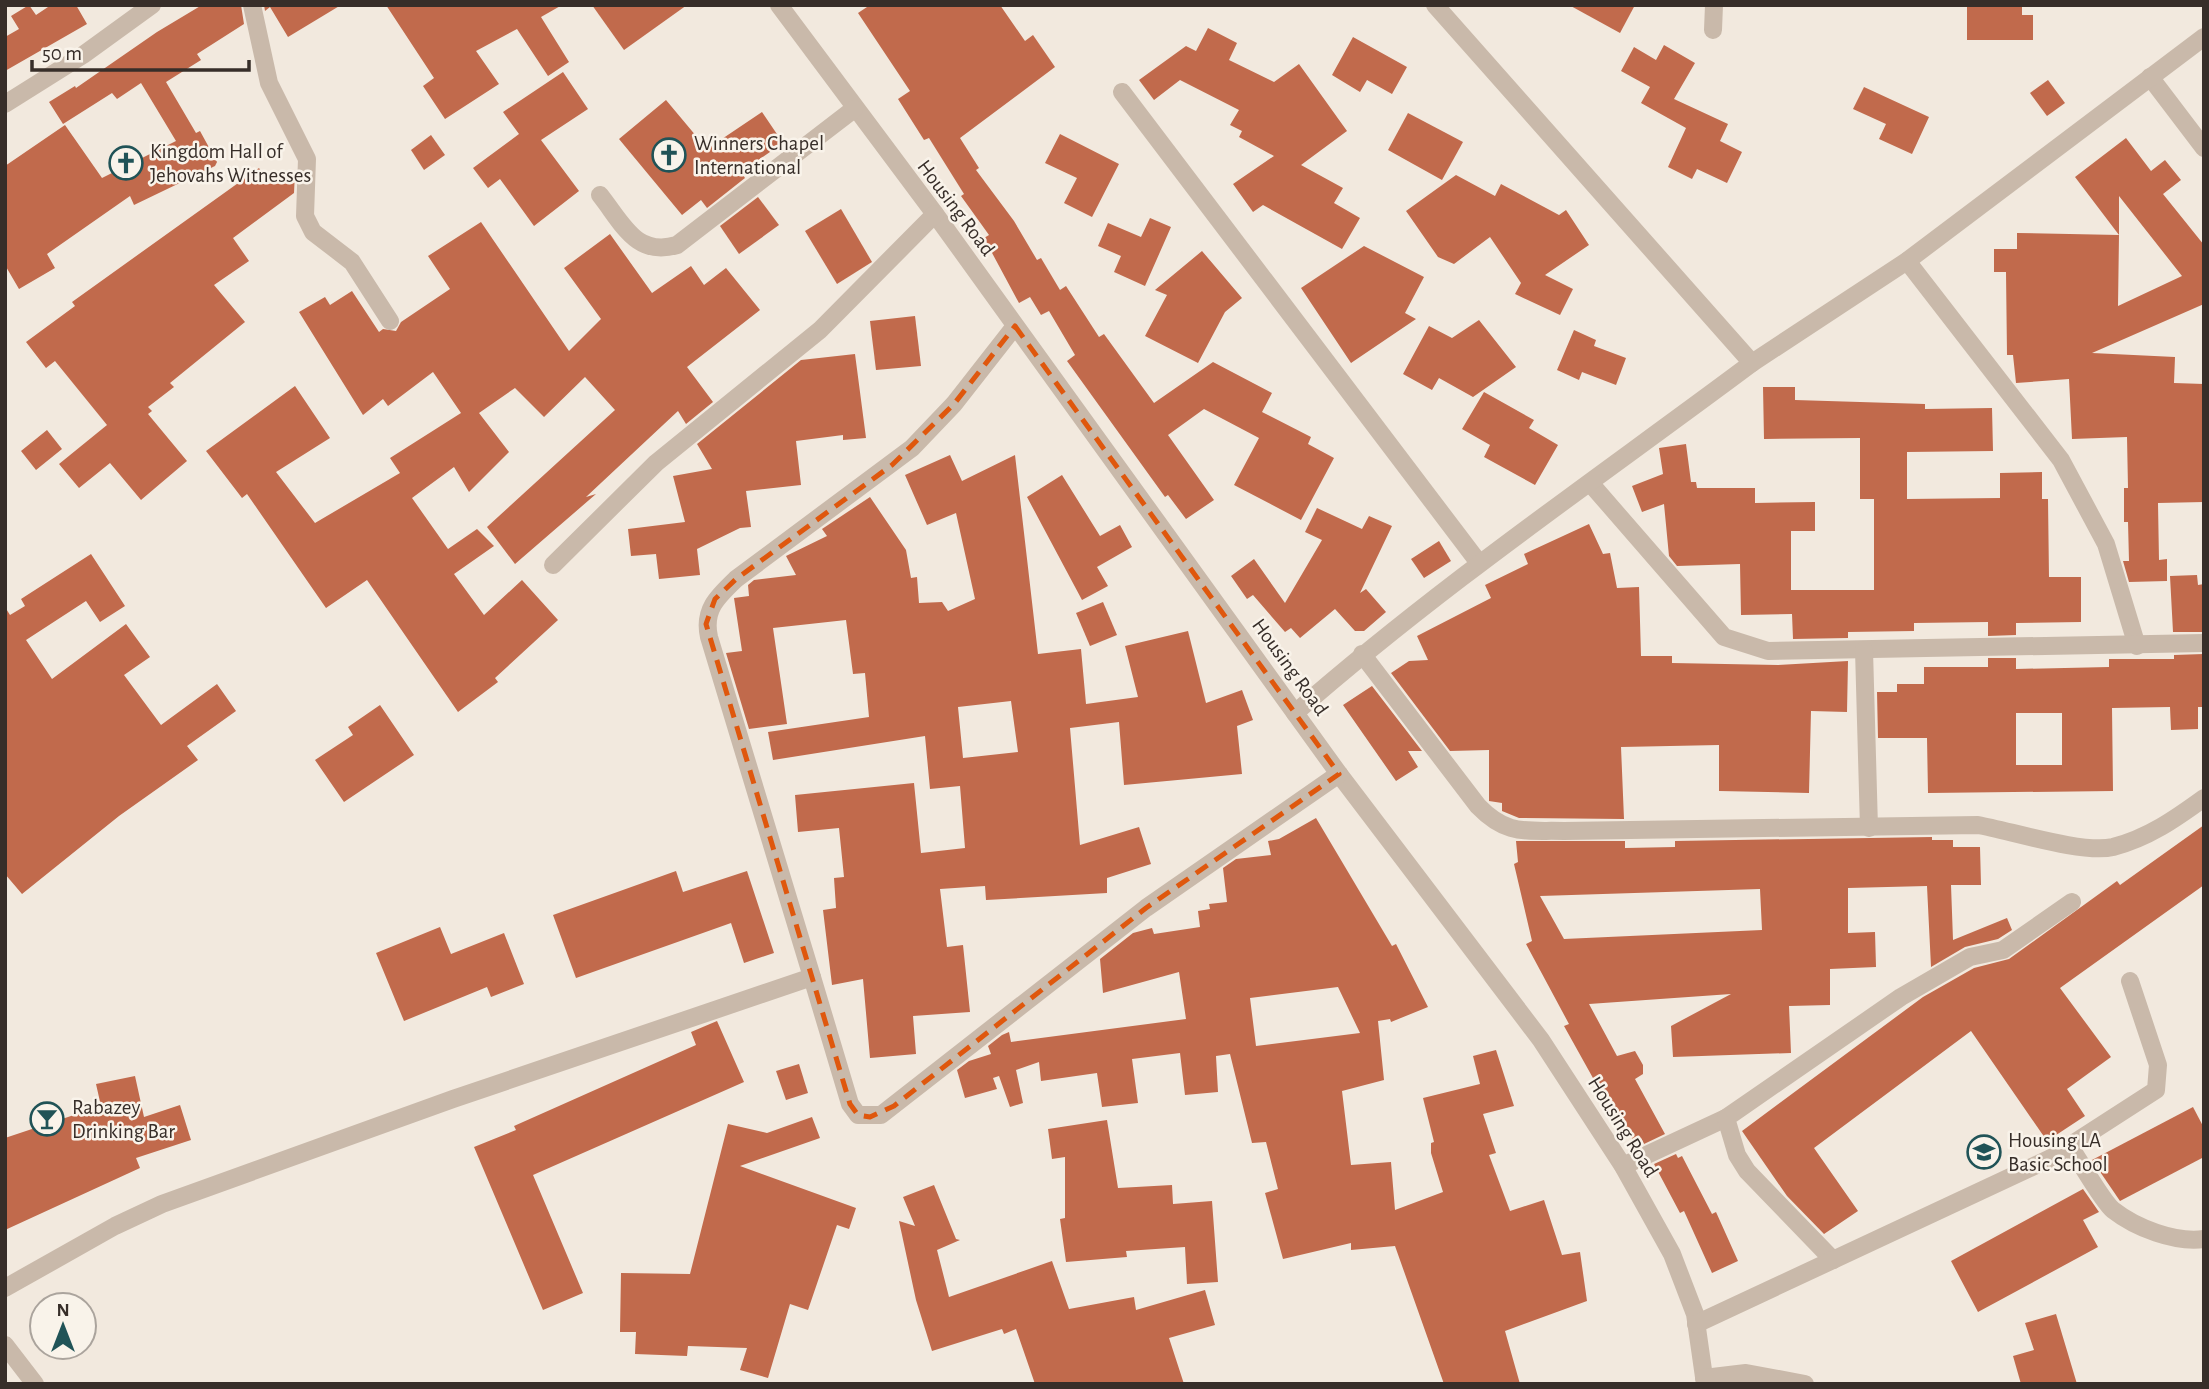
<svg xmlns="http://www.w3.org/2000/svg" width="2209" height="1389" font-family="'Alegreya Sans',sans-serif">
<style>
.building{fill:#c16a4c;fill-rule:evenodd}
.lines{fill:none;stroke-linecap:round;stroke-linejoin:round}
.minor{stroke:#c9b9aa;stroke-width:18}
.marked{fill:none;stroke:#df570d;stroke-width:5;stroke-dasharray:14 9;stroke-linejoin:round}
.labels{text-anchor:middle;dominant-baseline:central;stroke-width:5;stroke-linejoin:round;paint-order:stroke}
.poi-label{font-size:21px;fill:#372e29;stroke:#f9f3ea;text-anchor:start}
.street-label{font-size:21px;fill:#372e29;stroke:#f9f3ea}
</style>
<rect width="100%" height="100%" fill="#f2e9de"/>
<g class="building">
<polygon points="29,5 36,15 51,5 76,5 87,24 5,71 5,37 19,29 11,16"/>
<polygon points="202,5 241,5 244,24 197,54 201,60 166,82 196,133 200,131 217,162 215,166 134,205 130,196 47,254 55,268 19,289 5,265 5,166 65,125 102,178 176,141 141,83 117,99 112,93 63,124 49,102 75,86 76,88 157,32"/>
<polygon points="264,5 341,5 288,37 270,7 265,11"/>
<polygon points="386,5 562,5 541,17 569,62 548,76 517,29 476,51 499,84 445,119 423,86 434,78"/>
<polygon points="592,5 687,5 624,50"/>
<polygon points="870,5 1000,5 1025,41 1033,35 1055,67 960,138 979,168 976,170 1014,221 1037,260 1041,258 1060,290 1066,286 1099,337 1104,334 1154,403 1213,362 1272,393 1262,412 1311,437 1308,444 1334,458 1301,520 1234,485 1259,438 1204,409 1168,435 1214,500 1186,519 1168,495 1165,497 1067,361 1075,355 1049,311 1041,315 1030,297 1019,303 984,238 989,235 961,196 964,194 929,138 924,140 898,99 910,91 858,13"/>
<polygon points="1569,5 1635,5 1620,33"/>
<polygon points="1967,5 2022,5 2022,15 2033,15 2033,40 1967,40"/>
<polygon points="1208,28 1237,43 1229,60 1274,82 1299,64 1347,131 1301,165 1343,188 1334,203 1360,218 1342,249 1263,205 1253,212 1233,184 1274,156 1239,137 1242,131 1230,125 1239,110 1180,80 1154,100 1139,80 1186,46 1196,51"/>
<polygon points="1353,37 1407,67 1392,94 1367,80 1360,92 1332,75"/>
<polygon points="1664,45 1695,63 1674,99 1728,124 1720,141 1742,152 1727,183 1697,169 1692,179 1668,167 1686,128 1641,103 1650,87 1621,71 1634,47 1656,60"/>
<polygon points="563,72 588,109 541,140 579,191 534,226 500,179 488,188 473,168 519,134 503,112"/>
<polygon points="2048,80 2065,103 2047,116 2030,93"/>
<polygon points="1864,87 1929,117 1912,154 1879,139 1886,124 1853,109"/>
<polygon points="666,100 707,149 762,112 783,143 741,172 745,178 707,208 701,200 682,215 619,139"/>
<polygon points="1408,113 1463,142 1442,180 1388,150"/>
<polygon points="1060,134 1119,164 1092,217 1064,203 1077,178 1045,163"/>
<polygon points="431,135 445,155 424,170 411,150"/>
<polygon points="2126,138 2151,171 2165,160 2181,180 2163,194 2204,245 2204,304 2092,353 2175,357 2174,383 2204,384 2204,502 2158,503 2159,560 2167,559 2167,581 2129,582 2123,561 2129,561 2128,522 2124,522 2124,488 2128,488 2127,437 2072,439 2069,379 2016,383 2013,355 2007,355 2006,272 1994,272 1994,249 2017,249 2017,233 2119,235 2118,306 2182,276 2119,196 2119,235 2075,177"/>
<polygon points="259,168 269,184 295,172 294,193 233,238 249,261 214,285 245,322 170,383 174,387 148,407 152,411 148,414 187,461 141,500 110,463 79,488 59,464 107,425 55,361 46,368 26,342 75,306 72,302"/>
<polygon points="1456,175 1495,196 1501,184 1559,215 1566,210 1589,245 1545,275 1573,289 1560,315 1515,294 1521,283 1490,237 1454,264 1438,257 1406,211"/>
<polygon points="758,197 779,225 739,254 720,226"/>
<polygon points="841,209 872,262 837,284 805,231"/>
<polygon points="1150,218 1171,227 1145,286 1114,272 1121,256 1098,246 1108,223 1141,237"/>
<polygon points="481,222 569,351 601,319 564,268 610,234 652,293 691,266 704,285 726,268 760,310 687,367 713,402 686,424 678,411 586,497 596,494 515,564 487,527 615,410 585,377 544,417 515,388 479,413 509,452 469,492 454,467 412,498 448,549 477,529 494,546 454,574 484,615 522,580 558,620 495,678 498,682 458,712 367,580 326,608 247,494 242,498 206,451 295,386 330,438 276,472 315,523 400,473 390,458 461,413 433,372 388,406 383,399 363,415 299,312 325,297 330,305 352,291 379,332 383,329 396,331 401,322 450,289 428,256"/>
<polygon points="1364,246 1424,277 1405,313 1416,319 1351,363 1301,288"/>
<polygon points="1202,251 1242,298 1225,312 1198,363 1145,336 1167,295 1155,290"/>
<polygon points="915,316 921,366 876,370 870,321"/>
<polygon points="1479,320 1516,367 1473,397 1439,378 1432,390 1403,374 1429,326 1452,338"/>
<polygon points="1574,330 1596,340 1594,346 1626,358 1616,385 1582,372 1579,380 1557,370"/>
<polygon points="855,354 866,438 843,440 843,435 796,441 801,485 746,491 751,527 740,528 697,549 700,575 659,579 656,554 631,556 628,529 685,522 673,476 712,469 697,444 801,360"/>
<polygon points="1763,387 1795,387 1795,400 1925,404 1925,409 1992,408 1993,451 1907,452 1907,499 2000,498 2000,473 2042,472 2042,499 2048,499 2049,577 2081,577 2081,622 2016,623 2016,635 1988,636 1988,622 1914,623 1914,631 1848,632 1848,638 1793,639 1792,614 1741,615 1740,564 1677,566 1669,556 1664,504 1642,512 1632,486 1663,474 1659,448 1686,444 1691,482 1696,482 1697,488 1755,488 1755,503 1815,502 1815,531 1791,531 1791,590 1874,590 1874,499 1860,499 1860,438 1764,439"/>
<polygon points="1484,392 1534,420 1529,428 1558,445 1535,485 1484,457 1490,445 1462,429"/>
<polygon points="47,430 62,449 36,470 21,451"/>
<path d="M950,455l12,26 53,-26 23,199 43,-5 5,55 52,-7 -13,-51 63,-15 18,72 36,-13 11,30 -16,6 5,48 -118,11 -5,-63 -49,6 10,117 59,-18 12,37 -44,14v15l-121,7 -1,-14 -45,3 7,58 16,-2 7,67 -57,4 3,38 -46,4 -7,-79 -31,6 -9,-75 13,-2 -2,-30 10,-1 -5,-49 -41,4 -3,-37 119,-12 7,70 44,-5 -5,-62 -30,3 -5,-53 -152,24 -5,-28 101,-15 -4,-44 -12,1 -7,-54 -73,8 14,96 -38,5 -23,-76 16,-2 -8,-53 15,-2 -1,-11 6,-5 42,-5 -10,-19 41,-20 -5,-7 48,-32 36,53 5,28 6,-1 2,26 23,-1 6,9 27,-12 -19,-86 -29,12 -22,-50zM1011,701l7,51 -55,6 -5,-51z"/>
<polygon points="1062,475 1100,536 1120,525 1132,547 1097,567 1108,586 1082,600 1027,497"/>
<polygon points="1317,508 1362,529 1369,516 1392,526 1360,593 1366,589 1386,612 1364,631 1355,631 1335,609 1300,638 1291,628 1285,632 1253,595 1247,599 1231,576 1254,559 1285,603 1322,540 1305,532"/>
<polygon points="1589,524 1603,554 1610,553 1617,588 1639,587 1641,656 1672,656 1672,663 1778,665 1848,661 1847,712 1811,711 1809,793 1719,791 1719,745 1621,747 1624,819 1519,818 1502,811 1502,803 1489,801 1489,750 1450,751 1391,673 1409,661 1428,660 1417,636 1491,598 1485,585 1528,564 1524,554"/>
<polygon points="1439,541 1451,561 1424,578 1411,559"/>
<polygon points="91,554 125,606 100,622 86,601 26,640 52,679 126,624 150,657 124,675 161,725 217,684 236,711 187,746 198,760 119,816 22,894 5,874 5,607 10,615 25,606 21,599"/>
<polygon points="2197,575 2198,585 2204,584 2204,632 2173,632 2170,576"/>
<polygon points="1103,602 1117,635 1090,646 1076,613"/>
<path d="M2204,654v53h-6v22l-27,1 -1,-23 -58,1 1,83 -185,2 -1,-55h-49l-1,-46h20v-8h27v-17h64v-9h28v11l93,-2v-8h65v-4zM2016,713h46v52h-46z"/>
<polygon points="1372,686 1422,751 1408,751 1418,767 1396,781 1343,705"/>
<polygon points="380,705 414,755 344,802 315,760 353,735 348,727"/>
<path d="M1316,818l76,128 4,-2 32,63 -37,15 -1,-3 -12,2 6,59 -42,11 9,74 40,-3 4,48 48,-18 -12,-39v-10l3,-1 -11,-44 57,-14 -7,-28 23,-6 18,56 -31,8 13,39 -7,2 21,56 34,-11 18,55 18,-3 7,49 -82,30 15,53h-76l-49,-138 -44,4v-7l-68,16 -18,-66 13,-4 -12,-47 -14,1 -22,-89 -14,2 2,36 -33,3 -5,-42 -48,6 6,44 -36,4 -5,-34 -56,8 -2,-19 -23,8 7,33 -13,4 -11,-31 -6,2 4,11 -32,9 -8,-28 12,-9 22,-7 -3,-8 14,-11 7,-3 2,10 175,-23 -7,-47 -76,21 -3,-34 33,-26 19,-5 2,6 46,-7 -2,-16 12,-2 -1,-5 18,-2 -4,-34 13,-9 35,-4 -3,-14 11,-2zM1338,987l22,46 -104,13 -6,-48z"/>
<polygon points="2204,825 2204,885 2060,988 2111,1057 2067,1089 2085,1116 2047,1141 1971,1031 1814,1148 1858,1211 1824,1234 1787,1196 1742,1131 1923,997 1974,968 2009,959 2117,881 2120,885"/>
<path d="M1932,837v3h21v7h27l1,38h-30l2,55 54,-22 5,12 -14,9 -33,8 -34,20 -4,-81 -79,2v45l27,-1 1,35 -46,2v36l-41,1 2,47 -118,4 -2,-31 60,-32 -142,10 28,52 18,-5 8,14v9l-8,5 30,55 -21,10 -3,-6 -7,4 -27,-48 -4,2 -39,-70 5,-2 -43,-80 6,-3 -18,-77 4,-2 -2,-21h109v7l50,-1v-6zM1760,889l2,41 -198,9 -24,-43z"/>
<polygon points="676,871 683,892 747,871 774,953 744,963 731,923 576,978 553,915"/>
<polygon points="440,927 451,954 504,933 524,984 491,997 487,987 404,1021 376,953"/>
<polygon points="717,1021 744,1082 533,1175 583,1293 543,1310 474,1147 516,1130 514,1126 696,1045 691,1032"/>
<polygon points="799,1064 808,1093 786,1100 776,1071"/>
<polygon points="135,1076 144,1117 180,1105 191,1140 136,1158 140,1168 5,1230 5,1138 101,1106 96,1084"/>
<polygon points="2193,1107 2204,1128 2204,1157 2120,1201 2092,1160"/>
<polygon points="812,1117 820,1138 740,1166 856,1208 849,1229 837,1225 808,1310 790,1304 768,1378 740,1370 747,1348 688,1346 687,1356 635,1354 636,1332 620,1332 621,1273 690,1274 728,1124 767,1133"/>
<polygon points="1107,1120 1118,1188 1172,1185 1173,1204 1212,1201 1218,1282 1187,1284 1185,1247 1126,1251 1127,1257 1066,1262 1060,1219 1065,1218 1065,1157 1052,1159 1048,1129"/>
<polygon points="1676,1154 1678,1158 1682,1156 1712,1214 1716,1212 1738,1261 1712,1273 1684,1211 1680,1213 1654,1164"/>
<polygon points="934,1185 956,1239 960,1240 937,1250 949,1297 1052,1261 1069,1309 1134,1297 1136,1310 1205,1290 1215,1325 1169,1338 1184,1384 1035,1384 1016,1329 1004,1334 1002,1329 932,1351 916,1300 899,1221 915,1226 903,1197"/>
<polygon points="2083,1189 2099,1212 2083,1220 2098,1247 1978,1312 1951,1261"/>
<polygon points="2056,1314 2077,1384 2021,1384 2013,1356 2034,1350 2025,1323"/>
</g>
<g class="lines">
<g class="minor">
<polyline points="252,5 269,83 307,159 305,216 313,232 352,262 390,321"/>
<polyline points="779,5 935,214 1339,774 1541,1040 1623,1166 1672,1254 1695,1314 1705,1384"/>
<polyline points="1713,30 1714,5"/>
<polyline points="2150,77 2204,148"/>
<polyline points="1122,92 1479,563"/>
<polyline points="5,104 83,55 152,5"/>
<path d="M600,195c23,29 36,62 77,50l177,-136"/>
<polyline points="1907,261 2061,460 2106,544 2137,646"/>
<polyline points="1752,363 1907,261 2204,37"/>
<polyline points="1591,484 1724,637 1768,651 2204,643"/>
<polyline points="553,565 656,463 820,330 935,214"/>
<polyline points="1864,650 1869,828"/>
<path d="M1362,654l116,152c29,30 47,24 86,25l414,-6c33,6 105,29 135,22 35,-9 62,-28 91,-49"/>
<path d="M1295,713c145,-127 303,-235 457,-350l-317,-358"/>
<polyline points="812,977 850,1104 858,1115 881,1115 1146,908 1339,774"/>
<path d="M2070,1147c10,14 32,54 43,63 23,18 62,33 91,29"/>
<polyline points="1623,1166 1726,1118"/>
<polyline points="1833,1260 1747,1171 1737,1155 1726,1118 1901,997 1970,957 2003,950 2072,902"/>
<path d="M5,1288l110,-62 47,-22 291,-105 359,-122 -103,-340c-6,-27 8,-40 27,-58l176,-131 42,-44 61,-78"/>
<polyline points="1696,1324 2049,1159 2156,1090 2158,1065 2130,981"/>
<polyline points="5,1345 35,1384"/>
<polyline points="1704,1378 1746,1373 1805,1384"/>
</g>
</g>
<path class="marked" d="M1015,326l324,448 -193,134 -252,198 -24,11 -12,-2 -8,-11 -144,-480 9,-25 21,-20 156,-114 62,-61z"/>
<defs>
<symbol id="church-ring" viewBox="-11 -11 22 22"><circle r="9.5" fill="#f9f3ea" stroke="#205357" stroke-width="1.5"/><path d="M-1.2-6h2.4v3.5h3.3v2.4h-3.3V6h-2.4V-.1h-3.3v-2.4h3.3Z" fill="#205357"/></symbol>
<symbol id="bar-ring" viewBox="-11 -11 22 22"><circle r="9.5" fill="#f9f3ea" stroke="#205357" stroke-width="1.5"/><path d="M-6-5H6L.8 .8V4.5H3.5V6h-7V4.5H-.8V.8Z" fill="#205357"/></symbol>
<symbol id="school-ring" viewBox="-11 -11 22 22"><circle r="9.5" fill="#f9f3ea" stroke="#205357" stroke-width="1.5"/><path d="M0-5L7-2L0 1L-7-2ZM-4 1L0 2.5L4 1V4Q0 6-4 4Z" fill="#205357"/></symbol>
</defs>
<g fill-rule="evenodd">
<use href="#church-ring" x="650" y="136" width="38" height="38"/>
<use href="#church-ring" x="107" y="144" width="38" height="38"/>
<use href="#bar-ring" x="28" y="1100" width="38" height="38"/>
<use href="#school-ring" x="1965" y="1133" width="38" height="38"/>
</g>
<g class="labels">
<g class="poi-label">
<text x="694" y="143">Winners Chapel<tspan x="694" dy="24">International</tspan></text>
<text x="150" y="151">Kingdom Hall of<tspan x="150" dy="24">Jehovahs Witnesses</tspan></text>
<text x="72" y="1107">Rabazey<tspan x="72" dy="24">Drinking Bar</tspan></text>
<text x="2008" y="1140">Housing LA<tspan x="2008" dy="24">Basic School</tspan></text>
</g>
<g class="street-label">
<text transform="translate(956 208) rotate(53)">Housing Road</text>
<text transform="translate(1290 667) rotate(54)">Housing Road</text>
<text transform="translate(1623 1127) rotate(58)">Housing Road</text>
</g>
</g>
<rect width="2209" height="1389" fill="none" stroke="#372e29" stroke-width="14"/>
<g transform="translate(63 1326)"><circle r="33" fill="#f9f3ea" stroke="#aba49d" stroke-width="2"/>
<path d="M0-5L12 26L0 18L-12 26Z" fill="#205357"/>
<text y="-10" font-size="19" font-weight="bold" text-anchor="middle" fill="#372e29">N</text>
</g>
<path d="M32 60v10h217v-10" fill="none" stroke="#372e29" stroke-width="3.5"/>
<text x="42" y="60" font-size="21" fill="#372e29" stroke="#f9f3ea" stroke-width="5" paint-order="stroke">50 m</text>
</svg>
